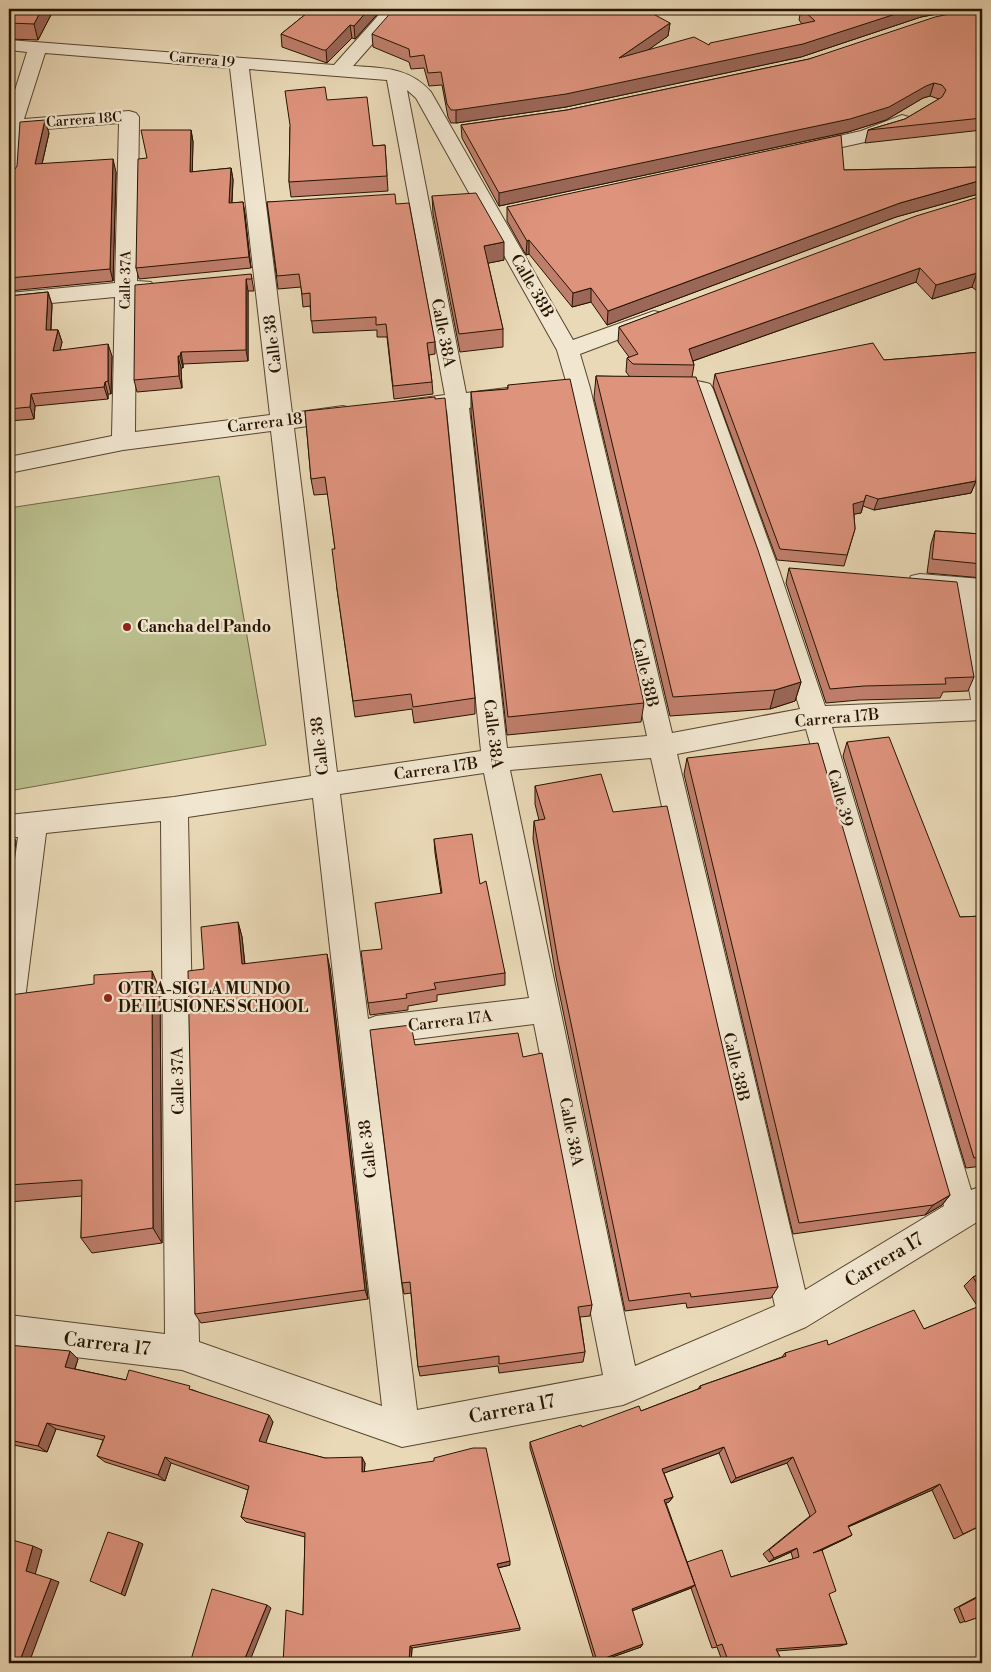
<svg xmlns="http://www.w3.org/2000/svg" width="991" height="1672" font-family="'Libre Bodoni',serif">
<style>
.green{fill:#babe8c;stroke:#706846}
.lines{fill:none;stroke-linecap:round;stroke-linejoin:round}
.minor-casing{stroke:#56442e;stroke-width:2}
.minor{fill:#f1e6d0;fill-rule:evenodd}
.wall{fill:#bf7e6c;stroke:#251300;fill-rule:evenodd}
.shaded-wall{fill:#9b6758;stroke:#251300}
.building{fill:#de937d;stroke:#251300;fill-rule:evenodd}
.poi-dot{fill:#8f2418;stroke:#f1e6d0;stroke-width:2}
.labels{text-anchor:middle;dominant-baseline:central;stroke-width:4.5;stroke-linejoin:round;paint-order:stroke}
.far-street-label{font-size:14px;fill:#251300;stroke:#f1e6d0}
.street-label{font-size:16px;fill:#251300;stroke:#f1e6d0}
.poi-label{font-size:16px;font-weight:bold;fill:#251300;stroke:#f1e6d0;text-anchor:start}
.near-street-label{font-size:19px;fill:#251300;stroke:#f1e6d0}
</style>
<rect width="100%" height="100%" fill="#ead9b7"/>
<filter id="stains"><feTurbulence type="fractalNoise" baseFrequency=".004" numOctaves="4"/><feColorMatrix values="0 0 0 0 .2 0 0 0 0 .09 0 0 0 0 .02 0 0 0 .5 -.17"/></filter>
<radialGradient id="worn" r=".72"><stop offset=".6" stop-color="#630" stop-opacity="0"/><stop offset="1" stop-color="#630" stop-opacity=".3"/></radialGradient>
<polygon class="green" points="219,476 266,745 9,791 9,508"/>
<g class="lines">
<defs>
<g id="minor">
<path d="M384,9h19l-50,57c30,2 56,1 78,26l142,248 81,-29 8,2 3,5 -3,5 -82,31 10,34 82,345 128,-24 -45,-139 -62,-174h-31l-8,-3 -3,-5 3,-5c16,-5 40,-4 56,1l3,5 66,181 46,136 146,-6 -18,-105 -33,-3 -9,-2 -3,-7 3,-7 9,-2 62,5v18h-4l4,24v99l-150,7 139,463 11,-4v33l-176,108 -183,78 -221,42 -220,-77 -173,-21v-34l156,19 -4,-513 -115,12 -22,174 -5,9 -10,4v-115l9,-68h-9v-22l165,-18 137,-21 -40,-345 -148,19 -114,23v-16l103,-21 3,-139 -106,10v-14l106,-10 4,-160 -97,8 -3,48 -3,4 -7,2v-76l18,-57 -18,-2v-10l325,25zM45,53l185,15 40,347 -135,17 1,-137 15,-3 4,-5 -4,-5 -14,-1 2,-164 -3,-4 -7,-2 -105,8zM249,69l138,11 58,315 -45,6 -3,6 3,6 8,2 39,-5 34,341 -144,21 -43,-344 57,-8 3,-6 -3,-6 -8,-2 -51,7zM407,90l9,8 141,252 11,38 79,348 -140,12 -38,-340 46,-7 3,-5 -3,-5 -8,-3 -41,5zM806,729l138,477 -139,84 -128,-536zM651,758l124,548 -140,60 -125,-596zM484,773l45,225 -153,18 -8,3 -28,-225zM313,798l69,608 -183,-64 -11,-525zM534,1024l69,351 -186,35 -46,-368 5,2z"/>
<polygon points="902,115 909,117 912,121 909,125 874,140 806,155 799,153 796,149 799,145 861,131"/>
</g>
</defs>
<use href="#minor" class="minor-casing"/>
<use href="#minor" class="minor"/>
</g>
<g class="wall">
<polygon points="9,9 54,9 38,40 9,39"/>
<polygon points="139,9 183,9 182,14 140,12"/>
<polygon points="312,9 382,9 355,39 352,38 327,63 324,62 282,47 281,34"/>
<polygon points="801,9 963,9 921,17 801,57 566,107 456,123 451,123 448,117 442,85 429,86 424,68 411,69 409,62 373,47 372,34 670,23 668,36 648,50 709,45 802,24 799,20"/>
<polygon points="982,9 982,130 865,143 868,130 905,119 939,99 930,96 923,98 886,120 848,132 499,206 462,138 461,125 567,110 809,59"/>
<polygon points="327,100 373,146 385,145 388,191 291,197 289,182 290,127"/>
<polygon points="191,130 193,142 192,172 231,168 233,180 232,203 243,202 251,268 139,279 136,268 147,158"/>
<polygon points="49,133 42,164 116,172 113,281 9,291 9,173 13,172"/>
<polygon points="982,167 982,193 896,217 607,325 591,302 572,307 529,254 526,255 507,221 507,207 844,170"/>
<polygon points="432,196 504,260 488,263 503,329 503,347 460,352 433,214"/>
<polygon points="982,196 982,295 972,287 932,299 916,282 693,361 694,365 692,377 801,682 795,701 770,709 670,716 594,398 596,376 630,377 626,372 627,358 629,357 618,342 619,327"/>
<polygon points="267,202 396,204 435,342 435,354 429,355 432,382 433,394 394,399 387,337 377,337 377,330 313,333 310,306 303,307 301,287 278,289"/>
<polygon points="251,274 254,291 248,291 248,361 183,364 183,368 181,368 182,388 137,392 134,380"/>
<polygon points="48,292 52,305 51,330 58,330 62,342 60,350 112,356 111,394 108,394 108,399 35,406 34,419 9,421 9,296"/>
<polygon points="982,352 982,482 976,481 971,493 874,510 863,506 861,513 854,514 855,529 844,566 777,560 713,386 715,374"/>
<polygon points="508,385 644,703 641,722 507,735 471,413 471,392 508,389"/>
<polygon points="305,411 475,698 475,714 414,723 412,709 355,717 337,589 335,549 328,494 314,495 311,479"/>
<polygon points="935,531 982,534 982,578 927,573 931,544"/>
<polygon points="789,568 974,677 968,691 943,692 940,698 859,700 826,703 786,583"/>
<polygon points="982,594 982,611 980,599"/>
<polygon points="847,742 960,917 982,916 982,1166 966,1168 843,756"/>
<polygon points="687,758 950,1195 942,1205 925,1215 793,1234 684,774"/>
<polygon points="535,786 613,812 778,1287 771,1298 687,1308 686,1303 625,1311 556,977 533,839 534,821 539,820 535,804"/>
<polygon points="434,839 480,884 505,973 505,985 437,995 437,1001 408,1006 408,1010 370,1015 368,1003 382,949 441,893 435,853"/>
<polygon points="238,922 242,937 245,964 330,968 368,1299 201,1323 195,1314 204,969"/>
<polygon points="160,990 162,1243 92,1253 81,1238 82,1196 9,1202 9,997"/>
<polygon points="415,1045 523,1057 592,1305 590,1316 580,1317 585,1352 583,1362 499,1373 498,1366 420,1376 418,1367 411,1293 404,1294 402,1283"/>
<path d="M982,1273v252l-28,14 -22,-49 -84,37 4,8 -7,4 -23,11 7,45 18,49 -7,2 -63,5 6,12h-60l-6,-16 -5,1 -21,-60 -59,23 9,36 -46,16 -65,-215v-6l111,-31 57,-22 2,-3 82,-29 3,-4 139,-24 54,-22 -14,-21 9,-9zM719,1453l12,30 56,-20 23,53 -47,38 6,8 22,-10 2,7 -62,18 -44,-15 -21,-59 3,-1 4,-5 -9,-24z"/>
<polygon points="9,1345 78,1359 75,1369 126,1380 193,1390 273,1422 265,1443 325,1458 365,1463 364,1472 510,1565 498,1568 520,1628 520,1630 412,1648 411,1663 283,1663 303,1615 305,1537 246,1522 241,1517 248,1490 171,1463 165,1481 105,1462 97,1456 103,1440 56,1429 47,1452 9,1444"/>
<polygon points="982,1594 982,1616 960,1623 954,1609"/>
</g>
<g class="shaded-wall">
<polygon points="42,9 54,9 38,40 34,24"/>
<polygon points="369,9 382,9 355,39 354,26"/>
<polygon points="911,9 963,9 921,17 801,57 566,107 456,123 456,110"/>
<polygon points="670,23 668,36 618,71 619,58"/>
<polygon points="350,25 352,38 327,63 326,50"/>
<polygon points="934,83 930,96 923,98 886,120 848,132 499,206 499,193"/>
<polygon points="45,120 49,133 39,177 35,164"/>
<polygon points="191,130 193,142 192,183 190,172"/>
<polygon points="113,159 116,172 113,281 110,269"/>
<polygon points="231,168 233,180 231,214 229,203"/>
<polygon points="982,180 982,193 896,217 607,325 608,311 900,203"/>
<polygon points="243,202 245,213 251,268 249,257"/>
<polygon points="529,240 529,254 526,255 527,241"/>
<polygon points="504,242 504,260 484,264 484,246"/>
<polygon points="920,268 916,282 687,363 689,349"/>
<polygon points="977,273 972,287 932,299 936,285"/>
<polygon points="246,279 248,291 248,361 246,350"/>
<polygon points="591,288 591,302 572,307 573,293"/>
<polygon points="48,292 52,305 50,342 46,330"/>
<polygon points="58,330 62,342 57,363 53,351"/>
<polygon points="108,344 112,356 111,394 108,381"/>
<polygon points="181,352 183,364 183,368 180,356"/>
<polygon points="178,356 181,368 182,388 179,376"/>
<polygon points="105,382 108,394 108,399 104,387"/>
<polygon points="31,394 35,406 34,419 30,407"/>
<polygon points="976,481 971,493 874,510 878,499"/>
<polygon points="866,495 861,513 849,515 853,504"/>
<polygon points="801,682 795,701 770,709 775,690"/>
<polygon points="9,828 16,841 9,893"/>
<polygon points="238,922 242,937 246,978 242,964"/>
<polygon points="327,954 330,968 368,1299 365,1290"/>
<polygon points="152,971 160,990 162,1243 153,1228"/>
<polygon points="950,1195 942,1205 925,1215 933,1205"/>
<polygon points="70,1351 78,1359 73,1374 65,1367"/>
<polygon points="269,1415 273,1422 264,1448 259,1441"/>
<polygon points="47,1423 56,1429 47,1452 38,1446"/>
<polygon points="724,1447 719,1453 659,1475 662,1469"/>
<polygon points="165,1457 171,1463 165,1481 158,1475"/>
<polygon points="362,1457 365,1463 364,1478 362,1472"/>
<polygon points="793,1457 787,1463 731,1483 736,1478"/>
<polygon points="940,1484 932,1490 841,1530 848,1526"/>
<polygon points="673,1497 669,1502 661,1505 664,1500"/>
<polygon points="852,1535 845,1539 807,1557 813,1553"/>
<polygon points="139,1542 143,1544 125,1596 121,1594"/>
<polygon points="33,1546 42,1550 35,1575 26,1571"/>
<polygon points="797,1548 791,1552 769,1562 774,1558"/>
<polygon points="510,1561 510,1565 497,1568 497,1564"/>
<polygon points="51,1579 59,1582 29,1663 19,1663"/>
<polygon points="695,1585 691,1588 629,1612 632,1609"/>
<polygon points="267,1605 271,1608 249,1663 243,1663"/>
<polygon points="643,1644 641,1647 595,1663 597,1661"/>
<polygon points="410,1646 412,1648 411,1663 409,1663"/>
</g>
<g class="building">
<polygon points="9,9 42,9 34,24 9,23"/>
<polygon points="312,9 369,9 354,26 350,25 326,50 323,50 281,34"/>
<polygon points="394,9 440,9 438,12 445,9 644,9 670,23 619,58 694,37 709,45 710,43 815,21 802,9 911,9 803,44 566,94 456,110 451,110 447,104 441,72 428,73 424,55 410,57 409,49 372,34"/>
<polygon points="973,9 982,9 982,118 868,130 905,119 942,97 946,90 942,85 934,83 926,86 889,107 850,119 499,193 461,125 567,110 809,59 935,17"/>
<polygon points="325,87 327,100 367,97 373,146 385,145 387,176 289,182 290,125 285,91"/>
<polygon points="45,120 35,164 113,159 110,269 9,278 9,173 13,172 17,166 20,122"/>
<polygon points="141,130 191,130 190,172 231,168 229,203 243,202 249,257 136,268 138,159 147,158"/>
<polygon points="841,135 844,170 982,167 982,180 900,203 608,311 591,288 573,293 529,240 527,241 507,207"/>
<polygon points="476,193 504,242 484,246 503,329 459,334 432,196"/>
<polygon points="395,194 396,204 409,203 435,342 427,343 432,382 393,386 386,324 376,325 376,317 311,321 310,293 302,294 299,274 277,276 267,202"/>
<polygon points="982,196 982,277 977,273 936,285 920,268 689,349 694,365 633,364 627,358 638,354 619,327 916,216"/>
<polygon points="251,274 252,279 246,279 246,350 181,352 180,356 178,356 179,376 134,380 135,285"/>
<polygon points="48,292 46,330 58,330 53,351 108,344 108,381 105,382 104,387 31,394 30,407 9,409 9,296"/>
<polygon points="873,343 884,360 982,352 982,470 977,470 976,481 878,499 866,495 864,501 853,504 855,529 847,555 780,549 715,374"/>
<polygon points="596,376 696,377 758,550 801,682 775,690 673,697"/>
<polygon points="570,379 644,703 508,717 471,392 508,389 508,385"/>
<polygon points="435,397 435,399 445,398 475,698 413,707 411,694 353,701 337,589 332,549 335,549 325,477 311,479 305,411"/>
<polygon points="935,531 982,534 982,564 932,559"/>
<polygon points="789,568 957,582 974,677 945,678 946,684 864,686 830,689"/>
<polygon points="889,737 960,917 982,916 982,1157 974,1158 847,742"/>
<polygon points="818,743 950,1195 933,1205 799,1223 687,758"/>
<polygon points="601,774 613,812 667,806 778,1287 691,1297 690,1293 629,1301 558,961 534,821 545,819 535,786"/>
<polygon points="472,834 480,884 486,881 505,973 434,983 436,989 406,994 407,998 368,1003 361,951 382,949 375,903 442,893 434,839"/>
<polygon points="238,922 242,964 327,954 365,1290 195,1314 188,971 204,969 201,927"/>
<polygon points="152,971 153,1228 81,1238 82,1180 9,1185 9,997 10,995 94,984 94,975"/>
<polygon points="411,1025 415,1045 518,1033 523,1057 542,1053 592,1305 578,1307 585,1352 499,1364 499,1356 418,1367 410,1282 402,1283 370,1030"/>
<polygon points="982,1273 982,1292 973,1277"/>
<path d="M982,1305v220l-19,9 -23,-50 -92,42 4,9 -39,18 9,-3 14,41 -7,3 18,50 -71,5 7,14h-54l-7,-19 -5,2 -22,-61 -63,24 11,35 -46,17 -67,-219 51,-17 1,2 57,-21 2,5 60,-23 -1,-2 86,-30 -1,-3 42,-13 1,5 86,-35 10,19zM724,1447l12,31 57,-21 23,55 -47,38 5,8 23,-10 2,9 -68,20 -9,-27 -35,12 8,23 -31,-85 9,-3 -11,-28z"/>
<polygon points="9,1345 70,1351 65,1367 126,1380 129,1370 190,1386 189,1389 269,1415 259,1441 325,1458 362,1457 362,1472 434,1461 434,1458 473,1448 486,1448 510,1561 497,1564 520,1628 410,1646 409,1663 283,1663 286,1610 303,1615 305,1533 241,1517 249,1486 165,1457 158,1475 97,1456 105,1436 47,1423 38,1446 9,1440"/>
<polygon points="108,1532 139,1542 121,1594 90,1581"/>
<polygon points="9,1539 33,1546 26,1571 51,1579 19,1663 9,1663"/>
<polygon points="212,1589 267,1605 243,1663 190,1663"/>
<polygon points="982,1595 982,1616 965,1622 959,1607"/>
</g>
<g class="poi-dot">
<circle cx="127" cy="627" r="5"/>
<circle cx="108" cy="998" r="5"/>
</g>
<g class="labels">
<g class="far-street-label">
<text transform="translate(202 60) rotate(5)">Carrera 19</text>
<text transform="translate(84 120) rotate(-4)">Carrera 18C</text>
<text transform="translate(126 280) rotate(-89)">Calle 37A</text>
</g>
<g class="street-label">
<text transform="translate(532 286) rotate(60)">Calle 38B</text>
<text transform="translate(443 333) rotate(79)">Calle 38A</text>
<text transform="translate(273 344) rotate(-97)">Calle 38</text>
<text transform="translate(265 423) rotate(-7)">Carrera 18</text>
<text transform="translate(645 673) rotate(77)">Calle 38B</text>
<text transform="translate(837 718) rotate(-5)">Carrera 17B</text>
<text transform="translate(493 734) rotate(83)">Calle 38A</text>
<text transform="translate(320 746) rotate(-97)">Calle 38</text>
<text transform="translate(436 769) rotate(-8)">Carrera 17B</text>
<text transform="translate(840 798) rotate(74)">Calle 39</text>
<text transform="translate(450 1021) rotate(-7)">Carrera 17A</text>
<text transform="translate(736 1067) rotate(77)">Calle 38B</text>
<text transform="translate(178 1081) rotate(-91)">Calle 37A</text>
<text transform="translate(571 1132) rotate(79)">Calle 38A</text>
<text transform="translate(368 1149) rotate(-97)">Calle 38</text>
</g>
<g class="poi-label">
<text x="137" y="627">Cancha del Pando</text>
<text x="118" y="989">OTRA-SIGLA MUNDO<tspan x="118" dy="18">DE ILUSIONES SCHOOL</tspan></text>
</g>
<g class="near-street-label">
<text transform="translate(884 1260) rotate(-31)">Carrera 17</text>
<text transform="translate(107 1344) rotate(7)">Carrera 17</text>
<text transform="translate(512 1409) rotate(-11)">Carrera 17</text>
</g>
</g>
<rect width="991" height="1672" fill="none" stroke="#ead9b7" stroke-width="30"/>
<rect x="10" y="10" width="971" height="1652" fill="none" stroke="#251300" stroke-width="2.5"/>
<rect x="15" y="15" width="961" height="1642" fill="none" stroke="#251300"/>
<rect width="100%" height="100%" filter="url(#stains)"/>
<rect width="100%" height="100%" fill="url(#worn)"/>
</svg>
